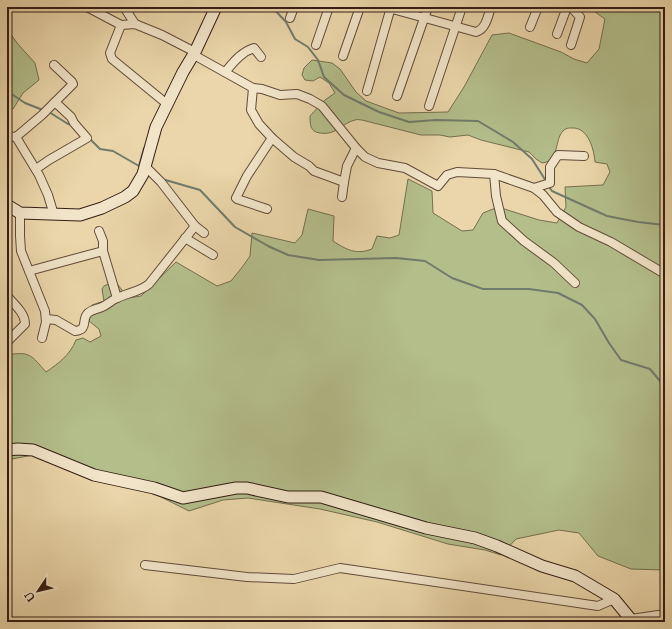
<svg xmlns="http://www.w3.org/2000/svg" width="672" height="629" font-family="'IM FELL Double Pica',serif">
<style>
.green{fill:#b3be8b;stroke:#746e50}
.lines{fill:none;stroke-linecap:round;stroke-linejoin:round}
.stream{stroke:#707b6c;stroke-width:2}
.street-casing{stroke:#624b3a;stroke-width:10}
.secondary-casing{stroke:#341d14;stroke-width:13}
.street{stroke:#f1e4c8;stroke-width:8}
.secondary{stroke:#f1e4c8;stroke-width:11}
</style>
<rect width="100%" height="100%" fill="#ead6aa"/>
<filter id="stains"><feTurbulence type="fractalNoise" baseFrequency=".005" numOctaves="4"/><feColorMatrix values="0 0 0 0 .2 0 0 0 0 .09 0 0 0 0 .02 0 0 0 .5 -.17"/></filter>
<radialGradient id="worn" r=".72"><stop offset=".6" stop-color="#630" stop-opacity="0"/><stop offset="1" stop-color="#630" stop-opacity=".3"/></radialGradient>
<g class="green">
<path d="M588,7h77v563l-34,-1 -33,-13 -19,-23 -20,-3 -43,9 -15,16 -16,-5 -37,-6 -71,-22 -57,-13 -72,-11 -25,2 -34,11 -42,-21 -56,-10 -36,-17 -22,-8 -26,5v-105c23,-4 24,0 39,17 13,-9 24,-17 30,-32l7,-2 7,4 11,-6 -2,-7 -10,-8v-7l3,-9 12,-4 -2,-12 2,-3 11,-5 13,17 13,-2 35,-34 41,24 14,-5 12,-15 7,-10 2,-23 43,10 7,-8 6,-26 26,7 -1,25c14,9 23,14 39,8l5,-13 13,2 9,-3 9,-56 24,12 1,22 29,18 11,-1 10,-17 15,-6 41,13 18,3 9,-16 -1,-20 38,-2 7,-13 -3,-8 -12,-2c-1,-13 -7,-35 -23,-34 -4,0 -6,0 -9,3 -9,9 -3,30 -21,32l-6,-4 -7,-7 -48,-12 -13,-5 -18,2 -10,-2h-19l-59,-15c-2,0 -4,-1 -7,0 -13,3 -19,16 -35,13 -10,-1 -10,-9 -10,-17l15,-16 10,-7 -6,-10 -9,-6 -7,4 -8,-1 -3,-5 2,-7 8,-8 20,3 8,6 16,23 10,9 33,12 49,-1 16,-25 28,-52 17,-2 52,19 13,7 13,4 12,-14 6,-30z"/>
<polygon points="7,29 17,43 35,63 39,80 23,93 13,109 7,109"/>
</g>
<g class="lines">
<g class="stream">
<polyline points="272,7 286,22 295,39 308,47 318,60 324,77 344,95 379,112 409,122 436,120 478,121 513,142 532,159 546,181"/>
<polyline points="7,91 25,103 43,110"/>
<polyline points="49,112 68,124 73,125"/>
<polyline points="89,140 90,139 100,149 113,151 139,166"/>
<polyline points="141,168 139,166 144,148"/>
<polyline points="162,179 200,190 235,227 268,246 288,255 319,260 396,258 425,261 452,278 483,289 529,289 558,293 582,305 595,319 609,343 621,360 650,369 665,387"/>
<polyline points="549,187 552,191 607,216 638,222 665,225"/>
</g>
<defs>
<g id="street">
<polyline points="87,7 121,25 135,24 162,35 195,52"/>
<polyline points="124,7 135,24"/>
<path d="M385,7l91,25c10,-3 12,-16 15,-25"/>
<polyline points="571,7 580,17 571,45"/>
<polyline points="290,18 294,7"/>
<polyline points="121,25 110,53 112,59 167,104"/>
<polyline points="530,27 538,7"/>
<polyline points="557,34 567,7"/>
<polyline points="316,45 329,7"/>
<polyline points="194,55 253,88 262,89 280,95 297,94 310,99 322,106 356,148 365,157 378,163 405,168 438,186 447,175 457,172 494,174 534,188 543,195 557,212 579,227 611,242 665,274"/>
<polyline points="343,56 360,7"/>
<path d="M225,72c8,-9 16,-20 29,-24l7,9"/>
<polyline points="253,88 251,110 259,124 272,138 294,157 309,166 314,171 344,182 347,166 356,148"/>
<polyline points="367,91 391,7"/>
<polyline points="397,96 428,7"/>
<polyline points="429,106 462,7"/>
<polyline points="7,136 16,137 42,115 73,84 72,82 54,65"/>
<polyline points="16,137 39,175 48,195 54,215"/>
<polyline points="36,169 49,160 87,138 74,123 71,117 55,102"/>
<polyline points="494,174 496,196 502,221 524,241 554,263 575,283"/>
<polyline points="534,188 550,183 550,167 558,155 584,156"/>
<polyline points="342,197 344,182"/>
<polyline points="267,209 237,199 236,198 247,176 272,138"/>
<polyline points="20,213 20,236 21,251 45,311 46,322 42,338"/>
<polyline points="195,226 204,233"/>
<polyline points="99,231 103,241 103,251"/>
<polyline points="185,238 213,255"/>
<polyline points="29,271 103,251 117,298"/>
<path d="M7,296c7,8 18,17 18,28l-18,18"/>
<path d="M46,319l10,1 19,11c14,-1 6,-12 13,-18 3,-3 9,-4 14,-6 5,-2 9,-6 13,-8 11,-6 25,-7 34,-15l46,-58 -34,-44 -16,-16"/>
<polyline points="145,565 247,577 294,579 340,568 598,606 614,599"/>
<polyline points="631,619 665,614"/>
</g>
<g id="secondary">
<polyline points="7,205 20,213 80,215 102,208 125,197 133,191 143,174 156,127 183,72 195,52 216,7"/>
<polyline points="7,450 18,449 33,450 94,475 154,488 183,498 236,488 247,488 288,497 321,497 426,528 475,538 497,546 542,566 575,576 614,599 633,622"/>
</g>
</defs>
<use href="#street" class="street-casing"/>
<use href="#secondary" class="secondary-casing"/>
<use href="#street" class="street"/>
<use href="#secondary" class="secondary"/>
</g>
<rect width="672" height="629" fill="none" stroke="#ead6aa" stroke-width="24"/>
<rect x="8" y="8" width="656" height="613" fill="none" stroke="#341d14" stroke-width="2"/>
<rect x="12" y="12" width="648" height="605" fill="none" stroke="#341d14"/>
<g transform="translate(38 591) rotate(235)" stroke="#f1e4c8" stroke-width="3" paint-order="stroke">
<path d="M0-3L7 15L0 10L-7 15Z" fill="#341d14"/>
<text y="-6" font-size="11" font-weight="bold" text-anchor="middle" fill="#341d14">U</text>
</g>
<rect width="100%" height="100%" filter="url(#stains)"/>
<rect width="100%" height="100%" fill="url(#worn)"/>
</svg>
